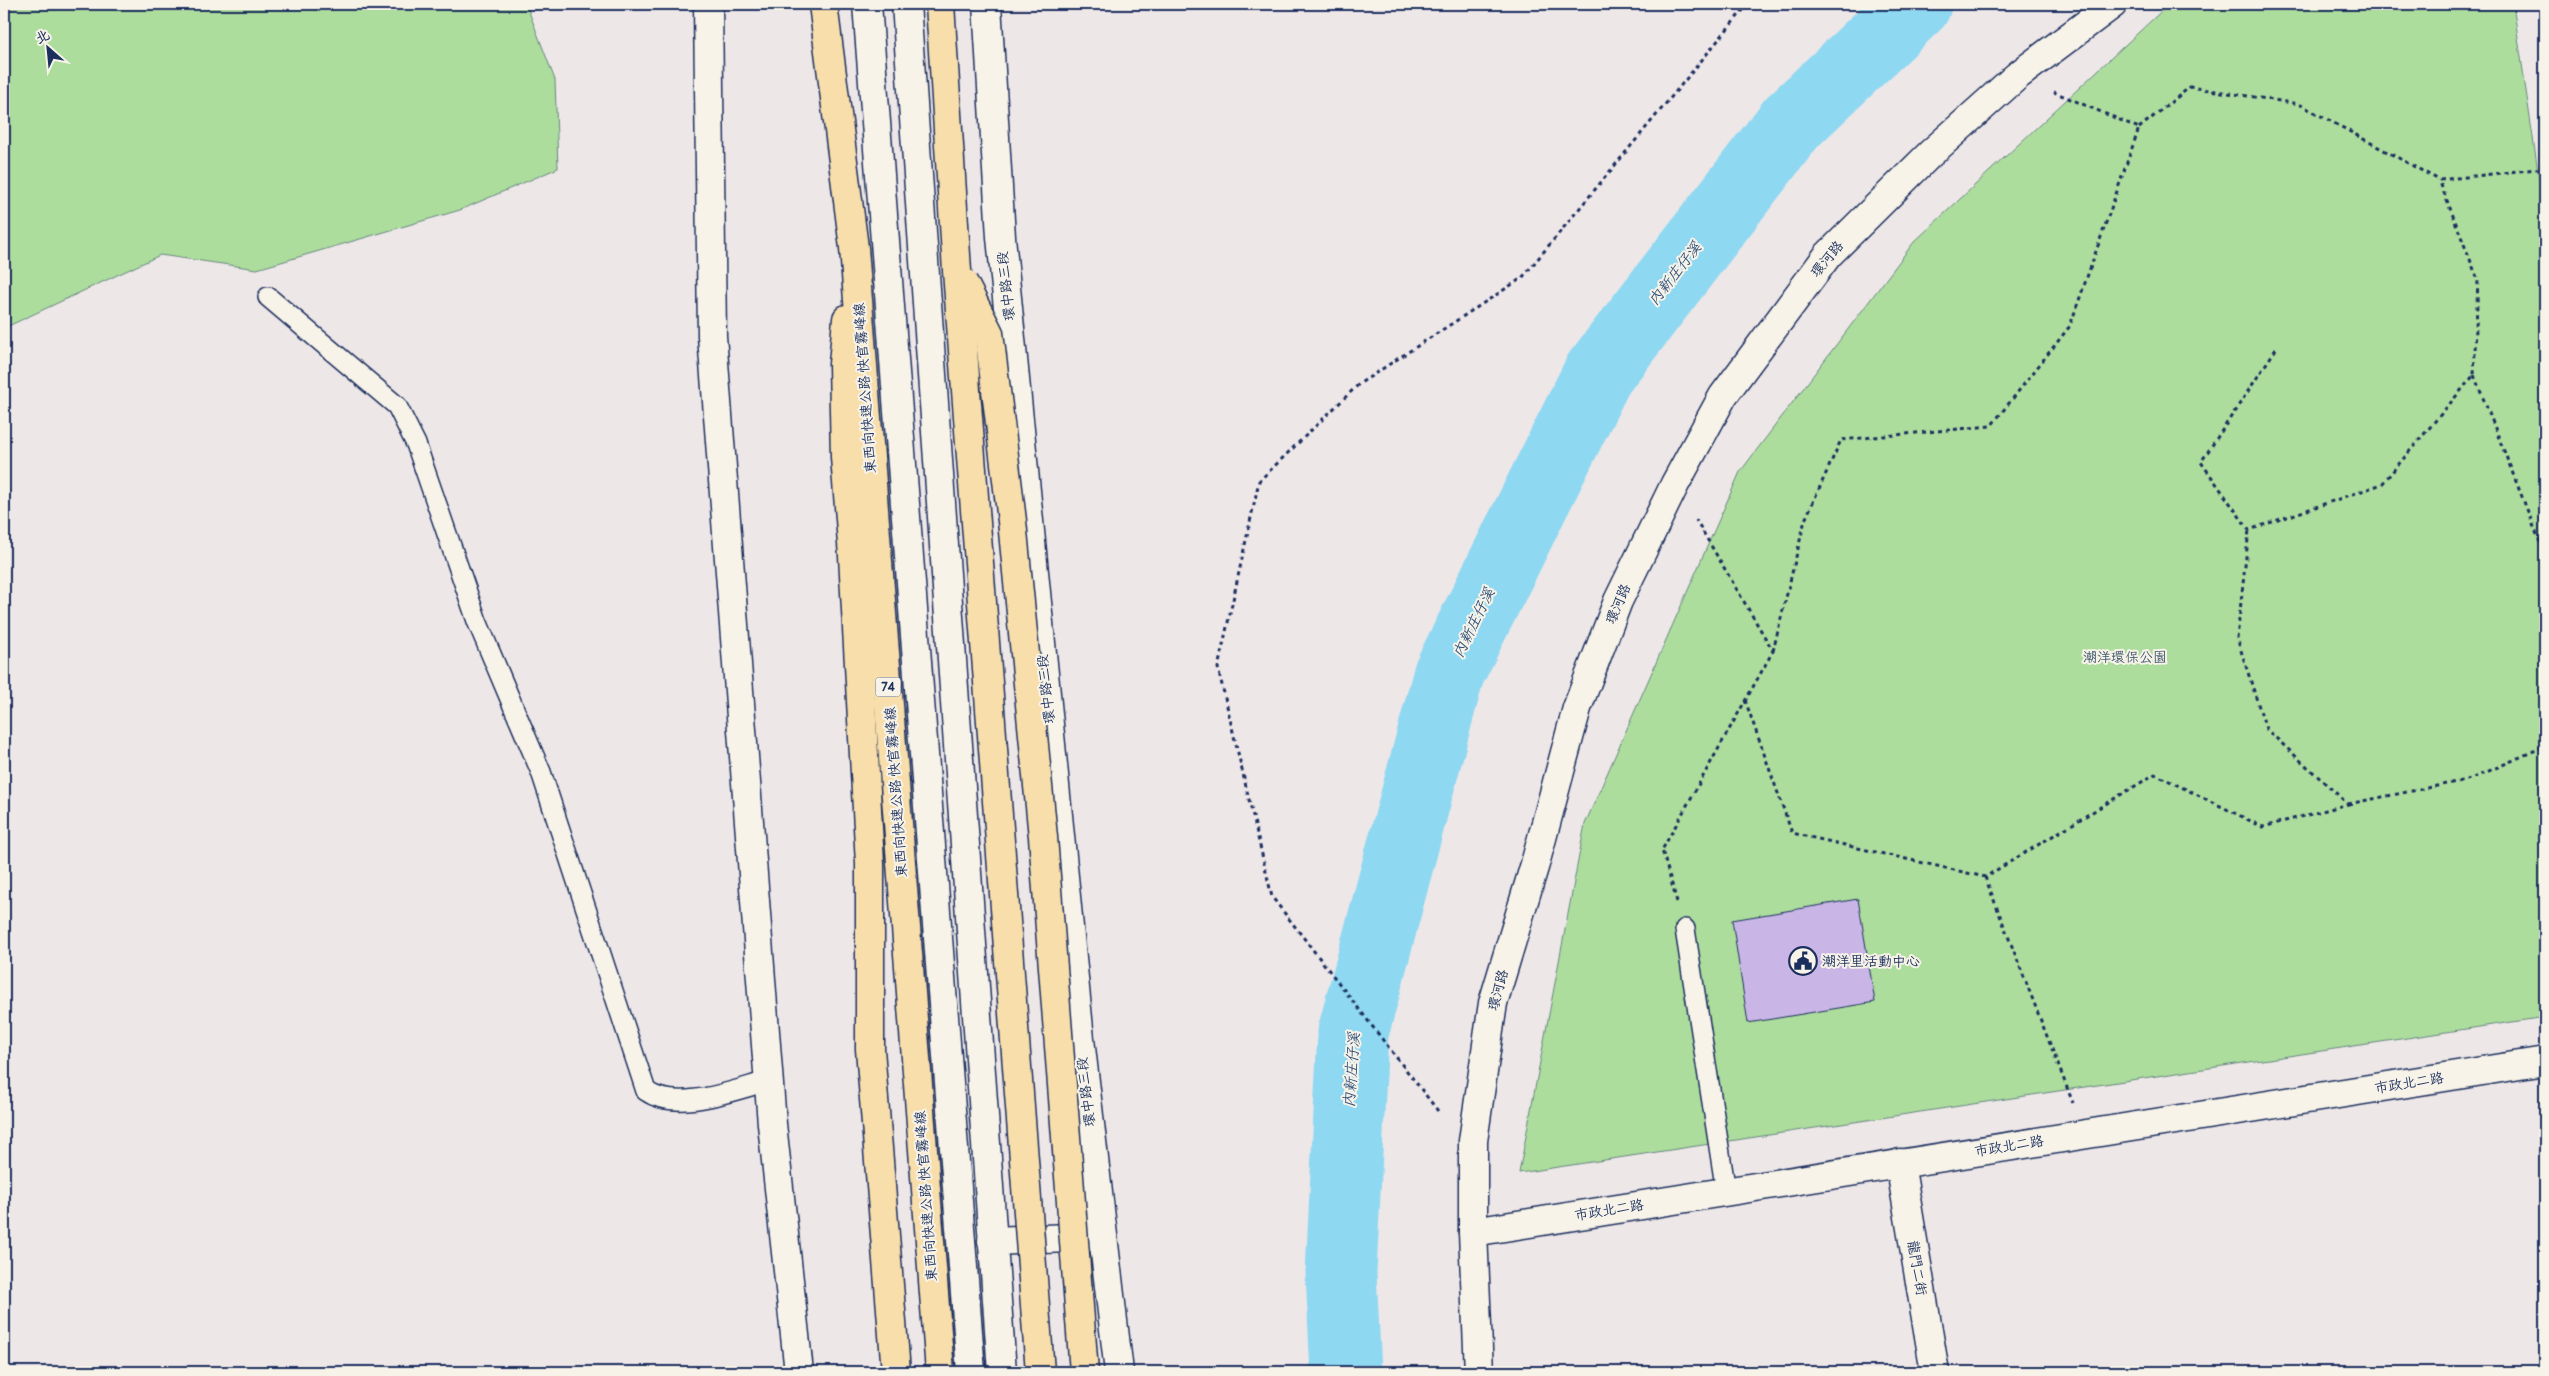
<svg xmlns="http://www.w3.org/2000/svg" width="2549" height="1376" font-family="Pangolin,'LXGW WenKai TC',sans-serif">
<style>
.green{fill:#addd9d;stroke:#64867e}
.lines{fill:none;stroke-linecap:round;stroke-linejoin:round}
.river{stroke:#8fd8f1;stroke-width:71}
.building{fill:#c9b6e6;stroke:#1b2f5e}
.lane-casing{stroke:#1b2f5e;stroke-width:22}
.street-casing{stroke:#1b2f5e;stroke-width:31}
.secondary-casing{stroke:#1b2f5e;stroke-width:31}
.highway-casing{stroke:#1b2f5e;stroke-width:31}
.path{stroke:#1b2f5e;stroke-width:3;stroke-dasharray:4 4;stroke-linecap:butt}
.lane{stroke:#f7f3e8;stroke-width:19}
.street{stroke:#f7f3e8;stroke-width:28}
.secondary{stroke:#f7f3e8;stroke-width:28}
.highway{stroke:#f8deab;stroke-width:28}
.highway-bridge-casing{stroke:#1b2f5e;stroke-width:31;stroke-linecap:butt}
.highway-bridge{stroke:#f8deab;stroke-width:28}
.labels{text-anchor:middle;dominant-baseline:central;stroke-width:4;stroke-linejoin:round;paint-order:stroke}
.shield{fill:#f7f3e8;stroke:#5d6a87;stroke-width:1}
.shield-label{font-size:12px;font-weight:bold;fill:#1b2f5e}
.street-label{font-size:14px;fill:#1b2f5e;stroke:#f7f3e8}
.park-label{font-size:14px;fill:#405a6e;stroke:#f7f3e8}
.poi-label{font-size:14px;fill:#1b2f5e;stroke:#f7f3e8;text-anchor:start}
.water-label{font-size:15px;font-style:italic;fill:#32517b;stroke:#f7f3e8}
</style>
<rect width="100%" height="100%" fill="#eee7e8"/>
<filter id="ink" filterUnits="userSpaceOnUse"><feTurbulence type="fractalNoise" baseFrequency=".02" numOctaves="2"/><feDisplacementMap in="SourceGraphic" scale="10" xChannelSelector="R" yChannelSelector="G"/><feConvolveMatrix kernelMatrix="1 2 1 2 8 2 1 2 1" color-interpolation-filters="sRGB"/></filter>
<g filter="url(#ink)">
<g class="green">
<polygon points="4,4 526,4 555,80 558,168 460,210 257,269 160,255 4,328"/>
<polygon points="2169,4 2513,4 2545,218 2545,1017 1519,1173 1585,824 1740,472 1914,242"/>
</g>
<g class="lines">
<polyline class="river" points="1346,1372 1341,1273 1353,1033 1449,673 1598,374 1792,122 1916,4"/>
</g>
<polygon class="building" points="1858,899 1875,1002 1748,1023 1732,920"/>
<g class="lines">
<defs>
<g id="lane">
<path d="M268,297l129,109 19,38 61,177 64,151 105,319c31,22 88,-1 122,-10"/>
<polyline points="1685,929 1726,1192"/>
</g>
<g id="street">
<polyline points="1900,1163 1935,1372"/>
<polyline points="1473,1232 2545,1061"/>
<polyline points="1479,1372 1473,1232 1473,1141 1493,1003 1535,864 1577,708 1618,601 1675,484 1723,396 1828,255 1930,154 2017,76 2113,4"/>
</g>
<g id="secondary">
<polyline points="708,4 712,336 772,1124 799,1372"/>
<polyline points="867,4 971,1372"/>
<polyline points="906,4 1002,1372"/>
<polyline points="987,4 1001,237 1080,1039 1119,1372"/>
<polyline points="992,1241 1097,1237"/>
</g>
<g id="highway">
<polyline points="823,4 854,248 940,1372"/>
<polyline points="847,319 843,364 845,457 853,556 870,864 870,1049 896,1372"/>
</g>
</defs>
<use href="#lane" class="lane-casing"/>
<use href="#street" class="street-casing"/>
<use href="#secondary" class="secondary-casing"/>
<use href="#highway" class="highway-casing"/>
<g class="path">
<polyline points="2139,128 2190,87 2299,104 2439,180 2545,168"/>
<polyline points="2276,349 2201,462 2249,530 2382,484 2474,375 2478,280 2439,180"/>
<polyline points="2474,375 2545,555"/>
<polyline points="1773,651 1805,520 1841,440 1991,426 2070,326 2139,128 2054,92"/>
<polyline points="1745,700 1792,833 1985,877 2155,774 2263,827 2348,804 2266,729 2237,638 2249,530"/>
<polyline points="2348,804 2471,779 2545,746"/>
<polyline points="1985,877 2073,1103"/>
<polyline points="1677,902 1662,850 1773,651 1696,520"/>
<polyline points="1438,1111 1272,897 1218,668 1259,481 1359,384 1522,278 1748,4"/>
</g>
<use href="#lane" class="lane"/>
<use href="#street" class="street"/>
<use href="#secondary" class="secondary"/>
<use href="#highway" class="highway"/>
<defs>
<g id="highway-bridge">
<polyline points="940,4 957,271 1040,1372"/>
<polyline points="963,282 989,333 1012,521 1043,837 1084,1372"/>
</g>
</defs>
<use href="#highway-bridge" class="highway-bridge-casing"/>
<use href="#highway-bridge" class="highway-bridge"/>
</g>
</g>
<defs>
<symbol id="civic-ring" viewBox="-11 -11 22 22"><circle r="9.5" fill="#f7f3e8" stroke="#1b2f5e" stroke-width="1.5"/><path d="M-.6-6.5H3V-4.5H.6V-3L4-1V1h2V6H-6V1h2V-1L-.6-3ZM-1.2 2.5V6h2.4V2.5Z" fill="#1b2f5e"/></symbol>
</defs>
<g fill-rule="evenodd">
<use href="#civic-ring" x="1787" y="945" width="32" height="32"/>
</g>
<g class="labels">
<rect class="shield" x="875.5" y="677.5" width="25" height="19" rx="4"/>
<g class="shield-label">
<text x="888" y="687">74</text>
</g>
<g class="street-label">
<text transform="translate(1827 259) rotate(-50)">環河路</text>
<text transform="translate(1006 286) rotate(-96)">環中路三段</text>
<text transform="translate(865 388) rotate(-94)">東西向快速公路 快官霧峰線</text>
<text transform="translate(1618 604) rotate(-67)">環河路</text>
<text transform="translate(1046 689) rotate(-96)">環中路三段</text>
<text transform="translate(896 792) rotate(-94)">東西向快速公路 快官霧峰線</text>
<text transform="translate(1498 990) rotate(-75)">環河路</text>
<text transform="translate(2409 1083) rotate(-9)">市政北二路</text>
<text transform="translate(1086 1092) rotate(-97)">環中路三段</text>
<text transform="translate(2009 1146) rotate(-9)">市政北二路</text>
<text transform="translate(926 1196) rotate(-94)">東西向快速公路 快官霧峰線</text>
<text transform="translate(1609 1210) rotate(-9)">市政北二路</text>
<text transform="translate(1917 1268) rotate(80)">龍門二街</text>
</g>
<g class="park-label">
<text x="2125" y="657">潮洋環保公園</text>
</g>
<g class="poi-label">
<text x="1822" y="961">潮洋里活動中心</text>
</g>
<g class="water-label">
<text transform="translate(1675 274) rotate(-52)">內新庄仔溪</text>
<text transform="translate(1474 623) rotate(-64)">內新庄仔溪</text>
<text transform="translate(1352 1070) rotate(-86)">內新庄仔溪</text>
</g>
</g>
<rect width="2549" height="1376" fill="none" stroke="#f7f3e8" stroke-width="20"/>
<rect x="10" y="10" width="2529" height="1356" fill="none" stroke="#1b2f5e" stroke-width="2" filter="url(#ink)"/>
<g transform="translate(48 48) rotate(333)" stroke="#f7f3e8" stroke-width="4" paint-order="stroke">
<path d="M0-4L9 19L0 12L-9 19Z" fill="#1b2f5e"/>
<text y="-8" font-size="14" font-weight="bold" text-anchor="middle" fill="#1b2f5e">北</text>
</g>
</svg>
